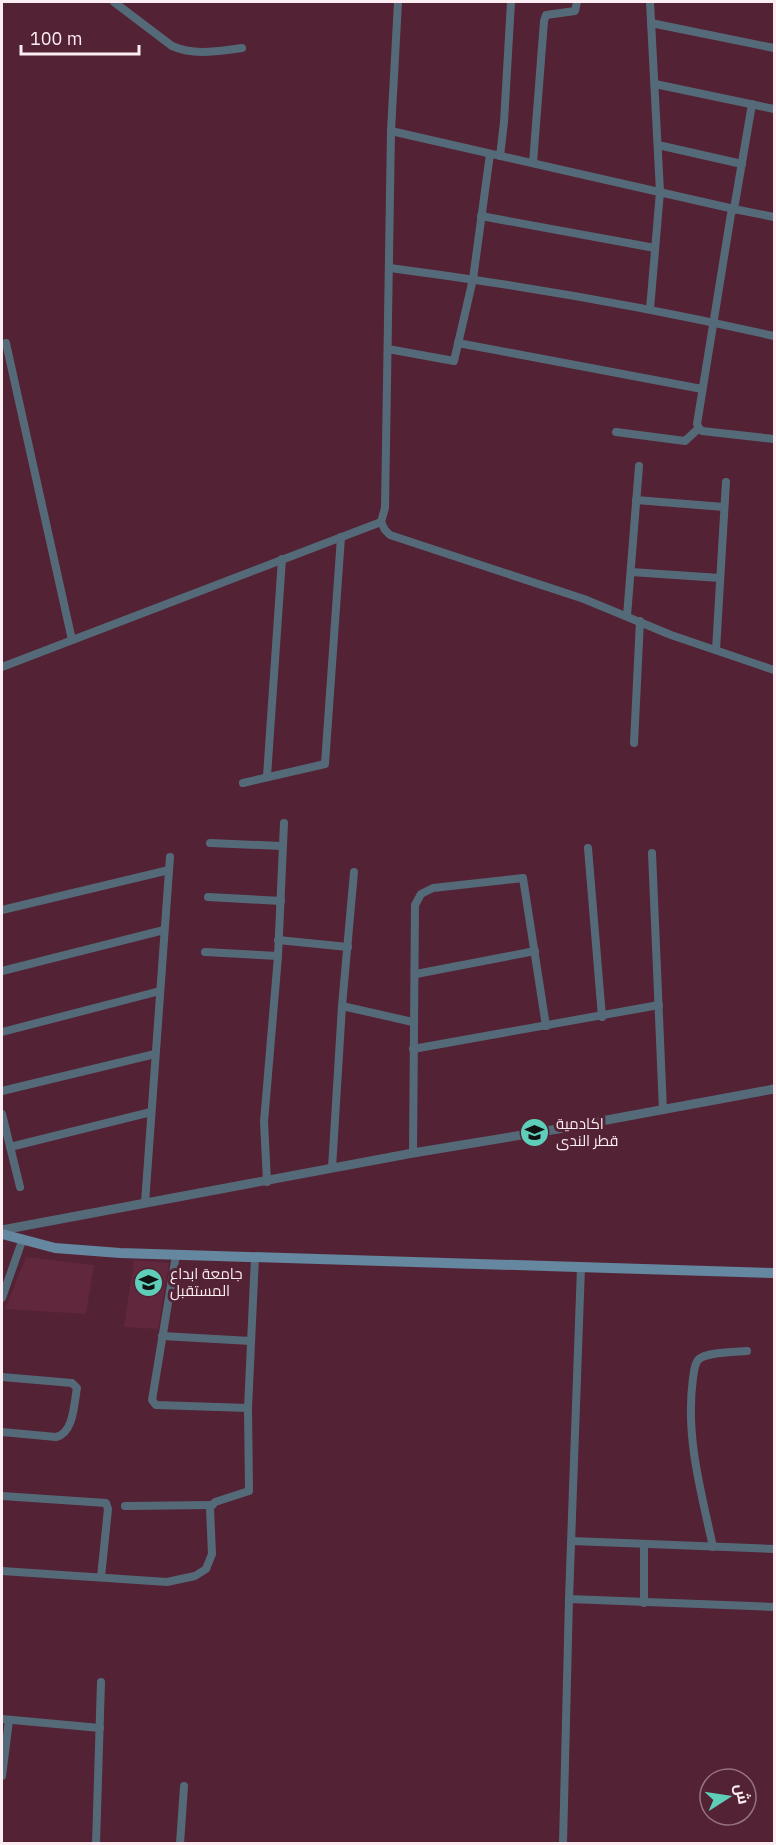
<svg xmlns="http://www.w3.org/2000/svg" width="776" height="1845" font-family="'IBM Plex Sans',Cairo,sans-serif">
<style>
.built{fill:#60273d}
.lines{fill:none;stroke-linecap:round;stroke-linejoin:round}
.minor{stroke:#556a79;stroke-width:8}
.tertiary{stroke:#556a79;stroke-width:9}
.secondary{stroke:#65879f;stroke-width:10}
.labels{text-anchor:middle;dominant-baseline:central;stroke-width:6;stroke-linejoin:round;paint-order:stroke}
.poi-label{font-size:15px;fill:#fbedf1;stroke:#532234;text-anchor:start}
</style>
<rect width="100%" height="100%" fill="#532234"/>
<g class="built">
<polygon points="26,1257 94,1265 86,1314 5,1309"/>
<polygon points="134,1260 169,1263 158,1329 124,1327"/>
</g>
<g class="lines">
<g class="minor">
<path d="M114,2l58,44c23,10 46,5 70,2"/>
<polyline points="651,23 774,48"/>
<polyline points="655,84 774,109"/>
<polyline points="391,131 734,209 752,104"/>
<polyline points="658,145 742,164"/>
<polyline points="500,156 504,122 511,2"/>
<polyline points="533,163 544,21 546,15 575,11 577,2"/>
<polyline points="481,216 655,248"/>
<polyline points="774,217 734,209 731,214 697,424 699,428 702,431 774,439"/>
<path d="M390,268c130,17 257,39 384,68"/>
<polyline points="650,309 660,192 650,2"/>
<polyline points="6,343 72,640"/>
<polyline points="458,343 702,389"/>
<polyline points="388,349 454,361 473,279 490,154"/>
<polyline points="616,432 685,441 699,428"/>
<polyline points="636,500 724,507"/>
<polyline points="381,522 385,530 390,535 584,599 671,635 774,670"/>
<polyline points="631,572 720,578"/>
<polyline points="627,616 639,466"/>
<polyline points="716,650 726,482"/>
<polyline points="2,667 381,522 385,508 391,131 398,2"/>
<polyline points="634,743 640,621"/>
<polyline points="267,776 282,559"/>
<polyline points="243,783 325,764 341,537"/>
<polyline points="210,843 282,846"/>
<polyline points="588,848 602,1017"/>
<polyline points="652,853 663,1110"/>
<polyline points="208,897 281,901"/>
<polyline points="2,910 169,870"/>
<polyline points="278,940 348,947"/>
<polyline points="205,952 278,956"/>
<polyline points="2,971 164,930"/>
<polyline points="416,974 535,951"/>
<polyline points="342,1006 413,1022"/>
<polyline points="2,1032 160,991"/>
<polyline points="413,1049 659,1005"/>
<polyline points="2,1091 155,1054"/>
<polyline points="2,1114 20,1187"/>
<polyline points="10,1147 151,1112"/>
<polyline points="413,1153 415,905 421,894 433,888 523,878 546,1026"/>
<polyline points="332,1168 342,1006 354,872"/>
<polyline points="267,1182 264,1122 278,956 284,823"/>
<polyline points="145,1203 170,857"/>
<polyline points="176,1255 152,1400 156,1405 248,1408 255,1257"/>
<polyline points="581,1267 569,1599 774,1607"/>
<polyline points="2,1298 22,1241"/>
<polyline points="162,1336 251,1341"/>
<path d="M2,1377l70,6 5,5c-3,15 -3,45 -21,49l-54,-5"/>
<polyline points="2,1496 106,1503 108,1509 101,1577"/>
<polyline points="125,1506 212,1505"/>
<polyline points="572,1541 774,1549"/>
<polyline points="644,1544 644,1603"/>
<path d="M713,1547c-12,-56 -28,-111 -20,-169 1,-5 1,-13 5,-18 7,-8 37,-8 49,-9"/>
<polyline points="2,1571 167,1582 195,1576 206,1569 212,1554 210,1508 215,1502 249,1491 248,1408"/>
<polyline points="2,1719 100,1728"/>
<polyline points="2,1776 9,1720"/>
<polyline points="96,1844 101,1682"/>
<polyline points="180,1844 184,1786"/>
<polyline points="563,1844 569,1599"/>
</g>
<polyline class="tertiary" points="2,1230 413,1153 558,1129 774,1089"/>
<polyline class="secondary" points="2,1234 55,1248 120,1253 774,1273"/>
</g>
<defs>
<symbol id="school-disc" viewBox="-11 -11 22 22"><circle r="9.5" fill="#5eceb8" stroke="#532234"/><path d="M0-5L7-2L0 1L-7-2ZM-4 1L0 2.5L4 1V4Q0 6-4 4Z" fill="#111"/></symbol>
<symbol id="university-disc" viewBox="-11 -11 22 22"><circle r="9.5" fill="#5eceb8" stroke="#532234"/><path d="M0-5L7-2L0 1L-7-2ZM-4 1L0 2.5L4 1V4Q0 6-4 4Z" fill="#111"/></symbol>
</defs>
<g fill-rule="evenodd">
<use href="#school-disc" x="518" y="1116" width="33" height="33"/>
<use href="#university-disc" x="132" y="1266" width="33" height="33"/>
</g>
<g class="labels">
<g class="poi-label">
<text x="556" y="1123">اكادمية<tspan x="556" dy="17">قطر الندى</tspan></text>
<text x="170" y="1273">جامعة ابداع<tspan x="170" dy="17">المستقبل</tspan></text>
</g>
</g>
<rect width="776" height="1845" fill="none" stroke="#fbedf1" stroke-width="6"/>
<g transform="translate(728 1797) rotate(78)"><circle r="28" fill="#532234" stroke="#967380" stroke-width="1.5"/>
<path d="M0-4.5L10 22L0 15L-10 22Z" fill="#5eceb8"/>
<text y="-9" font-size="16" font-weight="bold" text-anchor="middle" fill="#fbedf1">ش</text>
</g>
<path d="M21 45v9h118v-9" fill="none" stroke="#fbedf1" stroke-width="3"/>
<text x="30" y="45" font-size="18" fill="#fbedf1" stroke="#532234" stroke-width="4.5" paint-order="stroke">100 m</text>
</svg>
